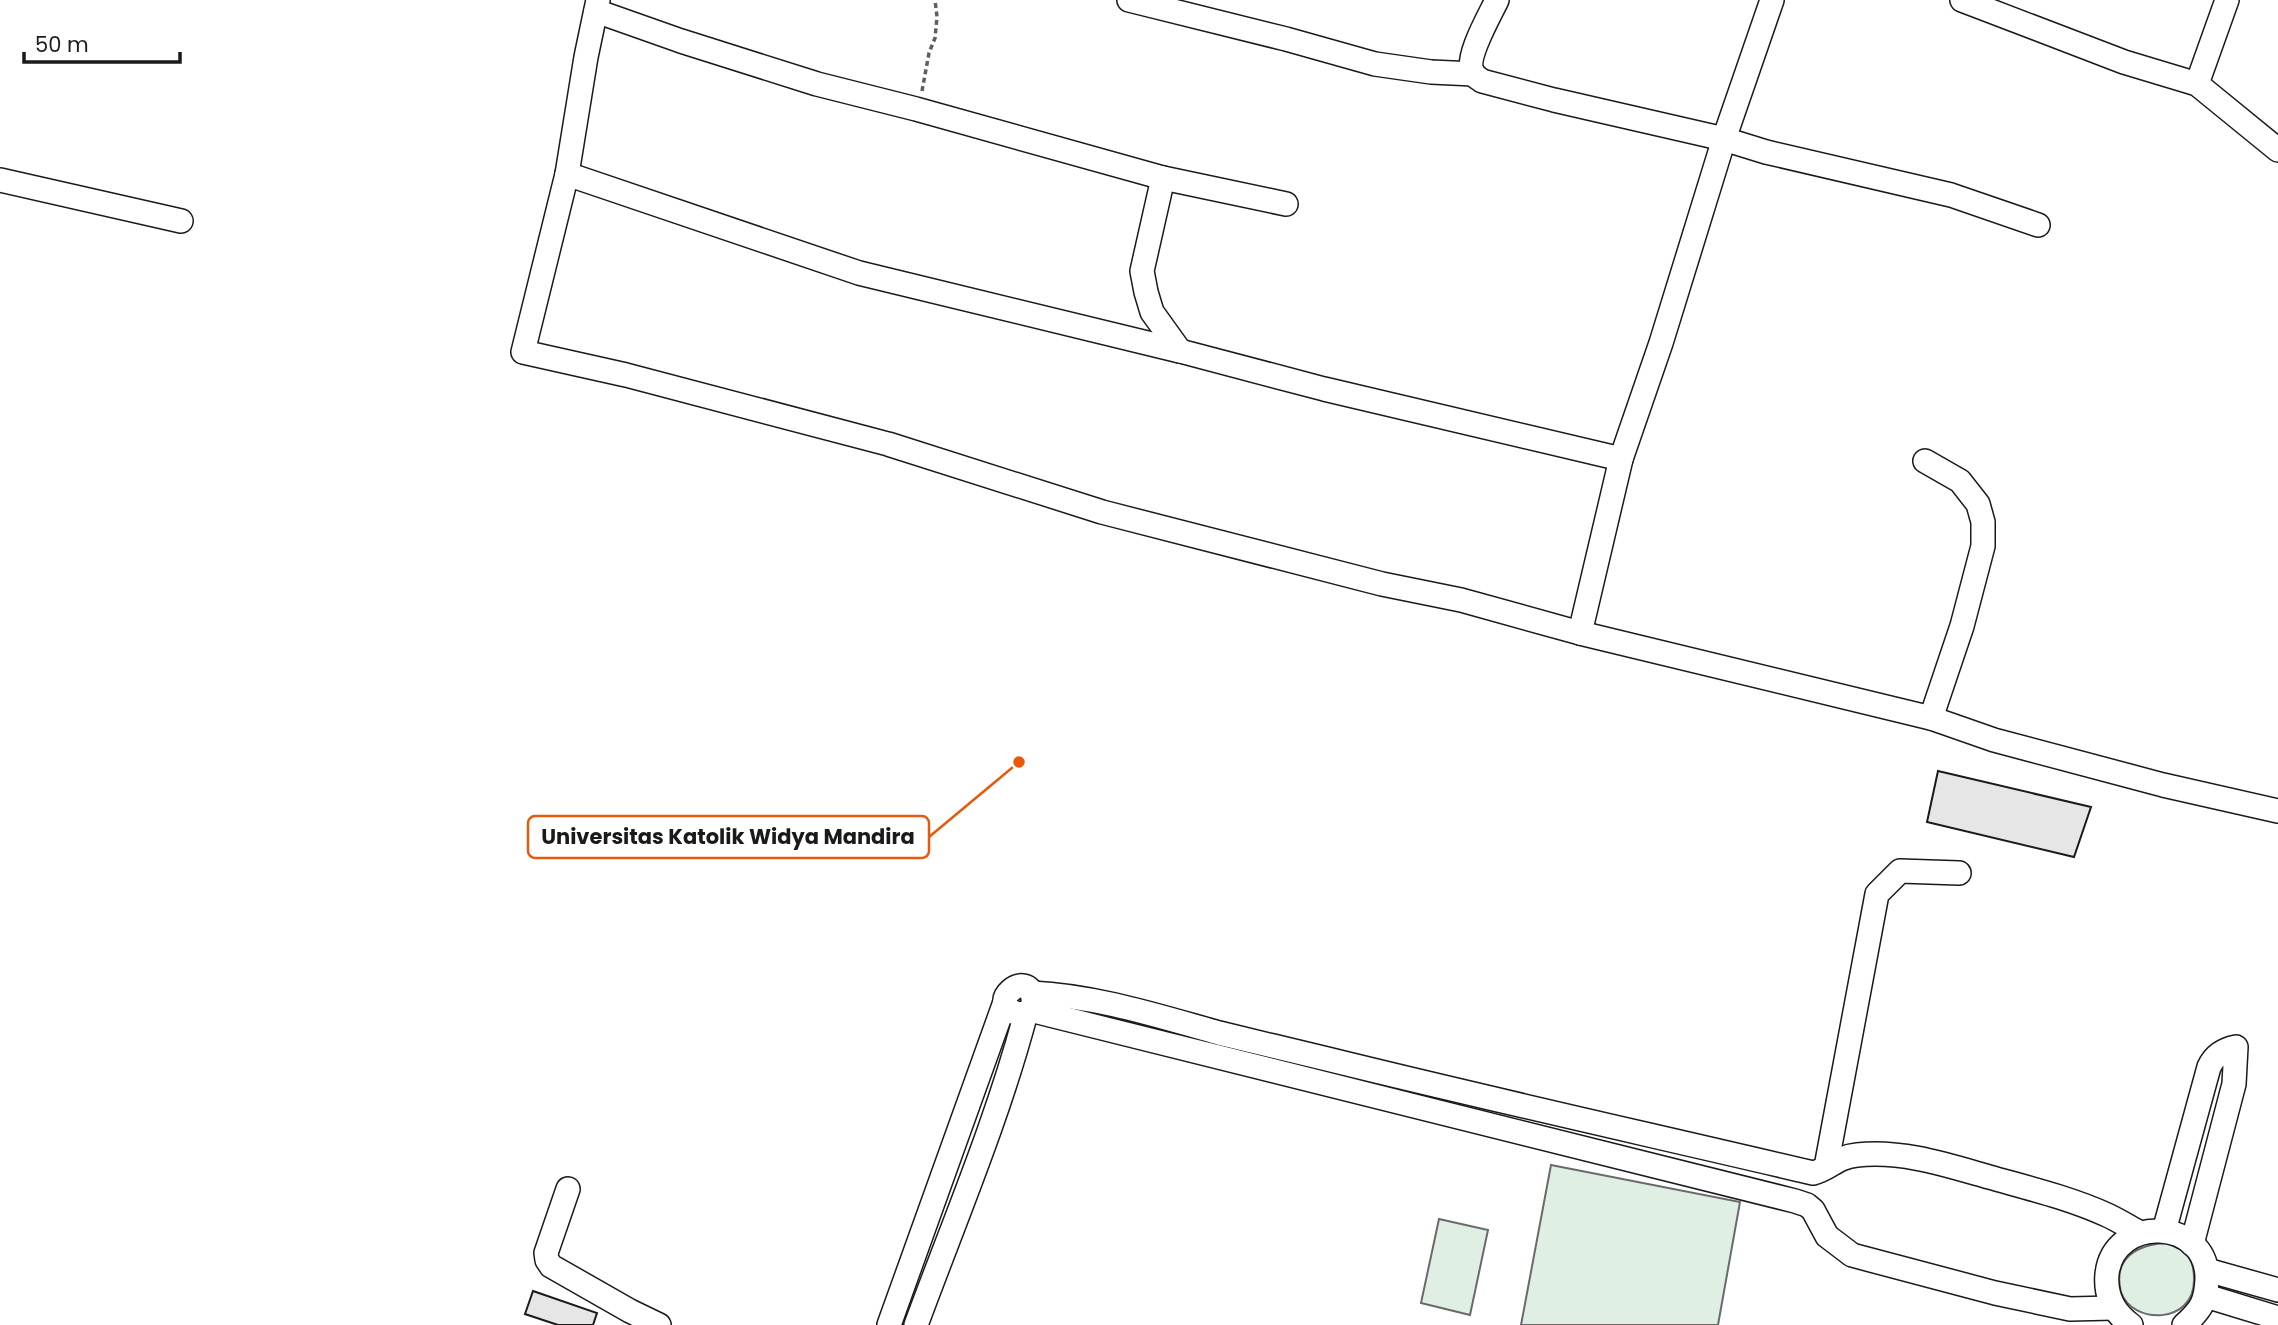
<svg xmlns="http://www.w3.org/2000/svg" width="2278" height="1325" font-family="Poppins,sans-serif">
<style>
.green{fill:#e0efe3;stroke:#6a6a6a;stroke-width:2}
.building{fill:#e6e6e6;stroke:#1a1a1a;stroke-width:2}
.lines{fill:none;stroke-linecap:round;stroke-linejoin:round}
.minor-casing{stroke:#1a1a1a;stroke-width:26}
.path{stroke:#5f5f5f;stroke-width:3.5;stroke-dasharray:5 3.5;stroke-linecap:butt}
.minor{stroke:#fff;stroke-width:23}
.leader{fill:none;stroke:#e8590c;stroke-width:2.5}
.callout-dot{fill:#e8590c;stroke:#fff;stroke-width:2.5}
.callout{fill:#fff;stroke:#e8590c;stroke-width:2.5}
.callout-label{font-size:21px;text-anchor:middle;font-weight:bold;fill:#1a1a1a}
</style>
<rect width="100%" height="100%" fill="#fff"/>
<g class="green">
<polygon points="1551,1165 1740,1202 1718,1325 1521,1325"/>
<polygon points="1439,1219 1488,1230 1470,1315 1421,1303"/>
<path d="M2168,1243c6,3 14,7 19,11 6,8 7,16 7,25 1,46 -62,46 -73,13 -9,-35 18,-48 47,-49z"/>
</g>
<g class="building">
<polygon points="1938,771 2091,807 2074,857 1927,822"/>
<polygon points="533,1291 597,1313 593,1325 558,1325 525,1314"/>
</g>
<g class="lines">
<defs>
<g id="minor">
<polyline points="598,0 586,57 567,174 523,352 626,375 888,444 1102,512 1382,584 1461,600 1580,633 1931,718 1994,740 2163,785 2278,811"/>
<polyline points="1129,0 1286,39 1375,64 1431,72 1474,74"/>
<path d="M1497,0c-7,15 -33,59 -24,74 2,3 6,4 9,7l72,19 170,39 -63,204 -40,116 -41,174"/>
<polyline points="1772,0 1724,139 1766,152 1951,195 2038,225"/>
<polyline points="1962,0 2124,62 2197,84 2278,150"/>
<polyline points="596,11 681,41 817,84 916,109 1163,178 1142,271 1146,292 1152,312 1180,351 1324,389 1621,459"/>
<polyline points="2197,84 2227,0"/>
<polyline points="567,174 859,273 1180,351"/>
<polyline points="1163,178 1286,204"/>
<polyline points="0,180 181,221"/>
<polyline points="1925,461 1960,481 1978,504 1983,522 1983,546 1962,626 1931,718"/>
<path d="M1032,993c64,3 126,23 187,40 36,9 72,17 108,26 162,40 324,76 486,114 17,-4 23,-16 44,-18 45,-5 90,10 132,22 39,11 81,21 118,38 11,5 22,12 33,18"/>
<polyline points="1030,1010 1795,1201 1807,1205 1813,1210 1827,1236 1852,1255 1995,1293 2070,1309 2113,1308"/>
<polyline points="1826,1167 1877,894 1900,871 1959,873"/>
<polyline points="568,1189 546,1253 547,1260 551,1266 630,1311 659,1325"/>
<path d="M2164,1231l45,-164c5,-11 15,-18 27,-20l-2,37 -42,160"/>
<polyline points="2207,1270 2278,1290"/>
<polyline points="2206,1296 2278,1318"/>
<polyline points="889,1325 1005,1002"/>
<path d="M916,1325c38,-103 82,-206 110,-312 5,-4 8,-8 7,-15 -4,-31 -51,6 -14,16l7,-1"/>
<path d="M2131,1325c-17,-12 -26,-29 -24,-51 7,-60 101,-56 100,5 -1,23 -6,31 -23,46"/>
</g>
</defs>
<use href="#minor" class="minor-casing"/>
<polyline class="path" points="922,91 929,53 935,38 937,17 935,0"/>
<use href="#minor" class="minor"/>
</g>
<path class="leader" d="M1019 762L929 837"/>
<circle class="callout-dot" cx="1019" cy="762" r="7"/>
<rect class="callout" x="528" y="816" width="401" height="42" rx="7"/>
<g class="callout-label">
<text x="728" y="844">Universitas Katolik Widya Mandira</text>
</g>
<path d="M24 52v10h156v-10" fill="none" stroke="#1a1a1a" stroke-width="3.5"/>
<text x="35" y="52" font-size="21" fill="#1a1a1a" stroke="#ffffff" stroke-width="5" paint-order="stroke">50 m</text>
</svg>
